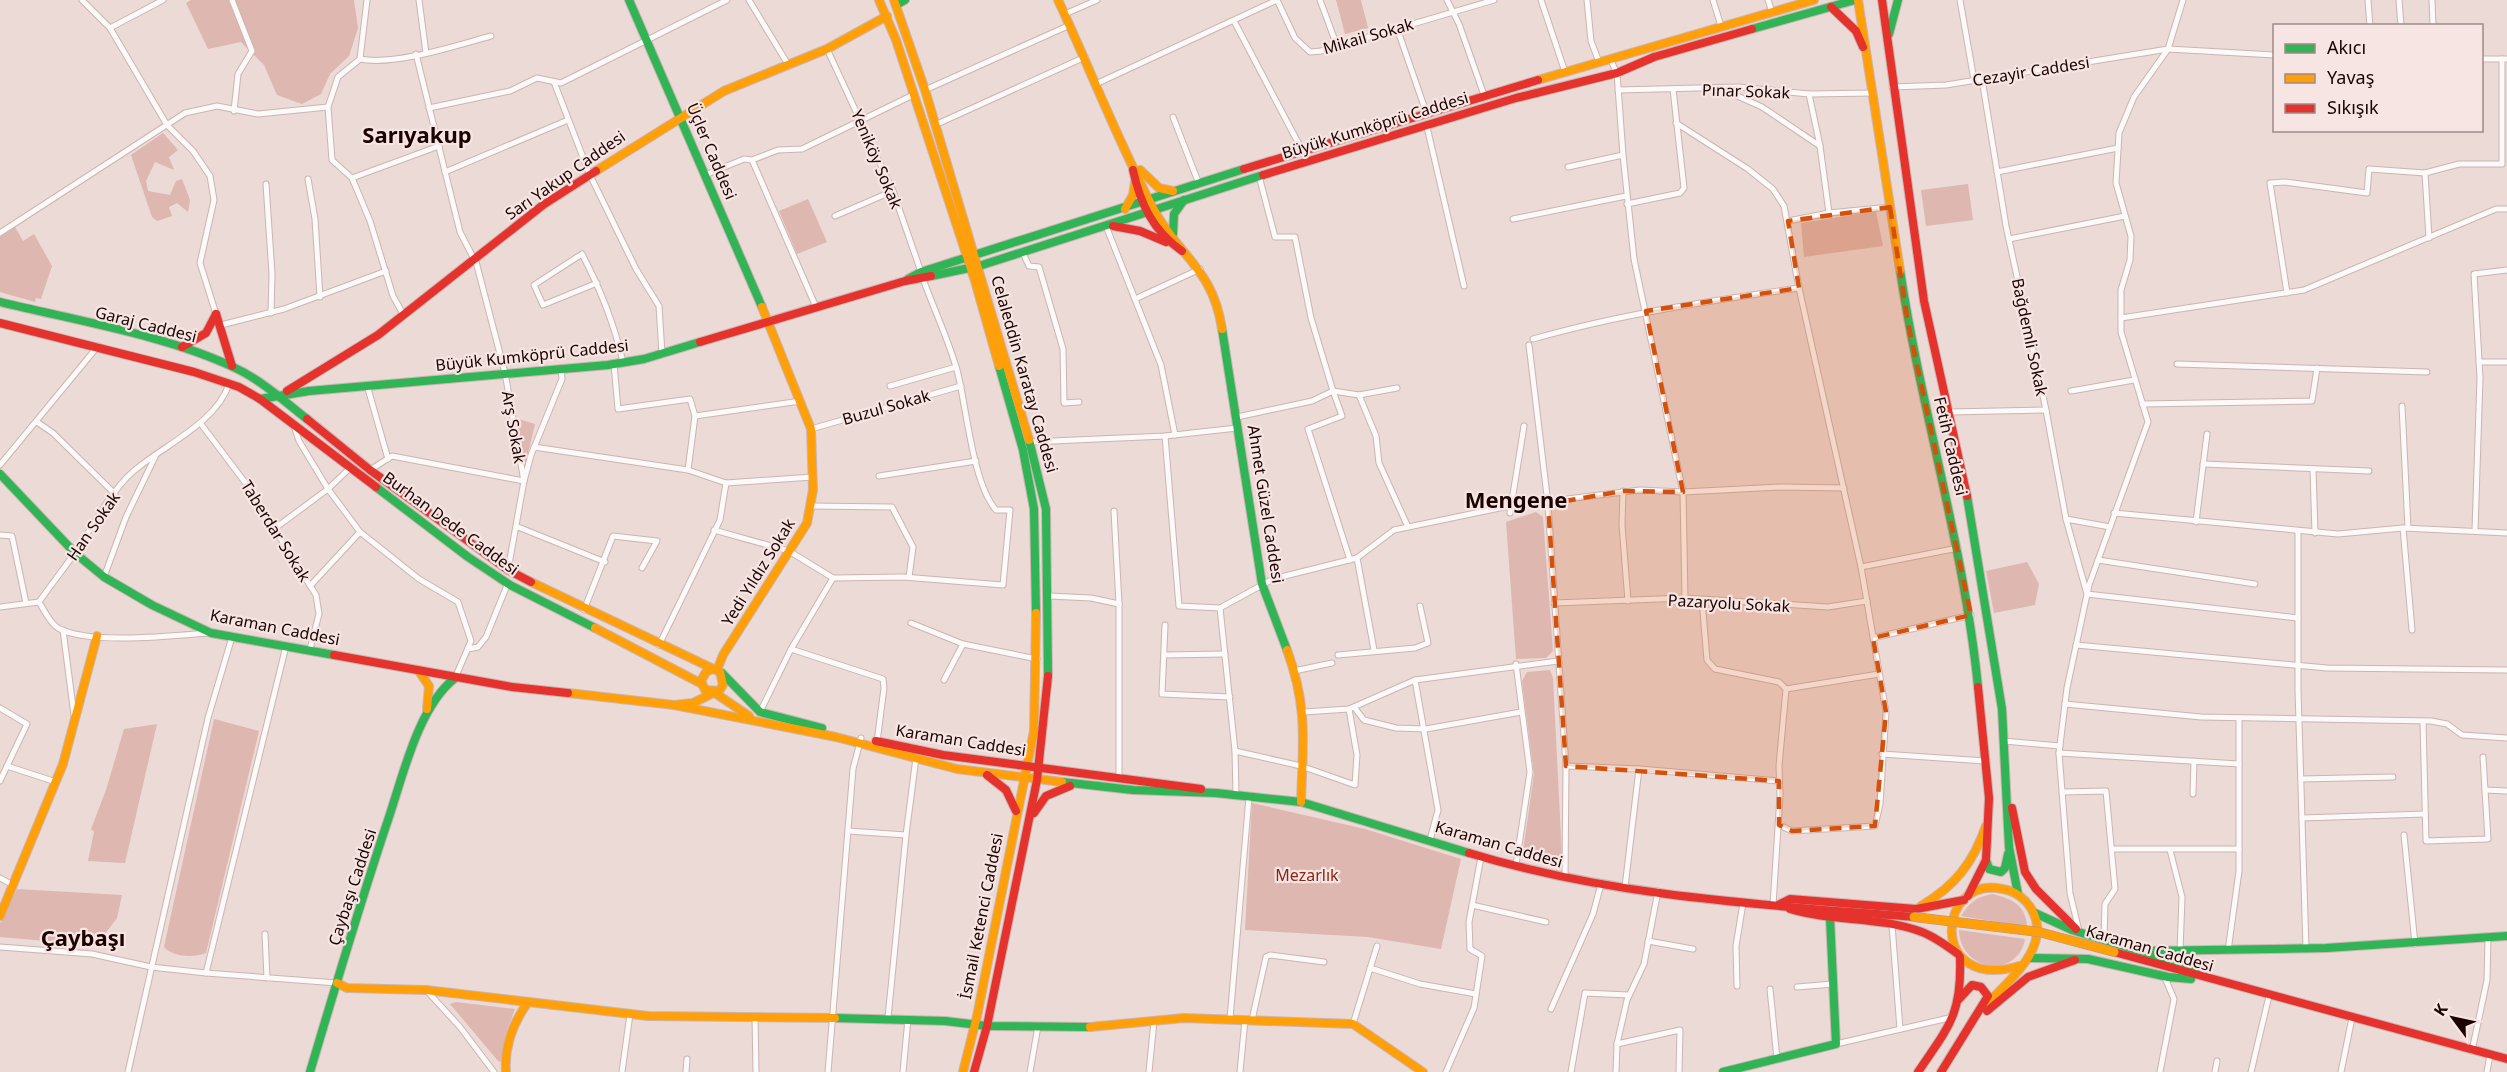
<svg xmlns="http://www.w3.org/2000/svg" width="2507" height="1072" font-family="'Noto Sans',sans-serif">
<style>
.green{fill:#deb7b0}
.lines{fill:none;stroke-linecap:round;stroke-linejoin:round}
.street-casing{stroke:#cbb5b1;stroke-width:7}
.fast-casing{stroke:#cbb5b1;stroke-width:10}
.slow-casing{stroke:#cbb5b1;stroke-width:10}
.jam-casing{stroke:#cbb5b1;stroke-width:10}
.street{stroke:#fcf9f9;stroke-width:5}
.fast{stroke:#30b455;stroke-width:8}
.slow{stroke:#ff9f0a;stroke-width:8}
.jam{stroke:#e5322d;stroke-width:8}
.slow-bridge-casing{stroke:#ac97a0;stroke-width:10;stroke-linecap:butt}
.slow-bridge{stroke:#ff9f0a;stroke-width:9}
.marked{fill:#d4500b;fill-opacity:0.2;stroke:#d4500b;stroke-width:4.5;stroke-dasharray:12 8;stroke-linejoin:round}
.labels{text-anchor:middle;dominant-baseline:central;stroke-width:4.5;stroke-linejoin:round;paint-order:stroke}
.street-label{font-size:16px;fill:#1b0301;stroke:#f6e5e2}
.park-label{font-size:16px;fill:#892616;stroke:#f6e5e2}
.district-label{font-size:22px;font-weight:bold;fill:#1b0301;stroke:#f6e5e2}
</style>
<rect width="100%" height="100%" fill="#ebdad6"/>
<g class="green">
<polygon points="191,0 354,0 358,28 349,56 330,74 321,94 302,104 277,95 264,65 241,42 208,49 186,3"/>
<polygon points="1336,0 1361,0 1368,28 1345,34"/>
<polygon points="163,133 178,150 169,157 174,170 155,162 146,181 148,191 170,195 176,181 182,179 190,200 188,212 177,203 169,207 172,216 157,221 152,217 131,155"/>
<polygon points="1968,184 1973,220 1926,226 1921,190"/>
<polygon points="808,199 827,242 797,254 779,211"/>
<polygon points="1876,211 1883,246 1804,257 1801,223"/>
<polygon points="15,227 23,241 34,234 52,266 41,299 36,298 35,302 0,292 0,237"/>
<polygon points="515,418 535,424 526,462 523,463"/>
<polygon points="1536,512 1543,517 1553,651 1546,658 1516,659 1506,522"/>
<polygon points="2027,562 2039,584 2035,605 1994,613 1986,571"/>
<polygon points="1550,670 1553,678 1562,857 1555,864 1522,858 1534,774 1522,681 1527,672"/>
<path d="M214,719l45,12 -53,222c-13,5 -33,4 -42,-6z"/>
<polygon points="157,724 125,863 88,861 94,832 91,829 106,790 124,729"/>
<polygon points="1252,803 1365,829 1461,859 1441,949 1368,937 1245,930"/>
<polygon points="17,889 122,895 117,918 105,934 102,946 0,937 0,923"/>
<path d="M1993,894c19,5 33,11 34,33l-66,-11c9,-14 15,-19 32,-22z"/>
<path d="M1959,930l66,9c-7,40 -65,33 -66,-9z"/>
<polygon points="456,1002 515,1009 506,1033 502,1061 499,1062 450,1004"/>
</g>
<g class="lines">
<defs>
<g id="street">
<polyline points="82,0 110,28 167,125 193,151 210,176 214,200 200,263 216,314"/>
<polyline points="232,0 252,51 238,74 234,111"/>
<polyline points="367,0 360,59 338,77 328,107 332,160 352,178 370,221 393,296 403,314"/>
<polyline points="419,0 426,53"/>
<polyline points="749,0 789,66"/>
<polyline points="1277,0 1295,38 1310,52 1321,51 1494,0"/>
<polyline points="1320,0 1337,46"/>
<polyline points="1447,0 1459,24 1484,95"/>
<polyline points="1541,0 1565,72"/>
<polyline points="1587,0 1591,41 1599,62"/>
<polyline points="1713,0 1721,26"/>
<polyline points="1768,0 1772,12"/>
<polyline points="1960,0 1974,80"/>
<polyline points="2368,0 2370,26"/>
<polyline points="2399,0 2401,26"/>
<polyline points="2432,0 2433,26"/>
<polyline points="1065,14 1097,0"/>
<polyline points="1234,21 1303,152"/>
<polyline points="110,28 163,0"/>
<polyline points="1397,28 1426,112"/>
<polyline points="827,49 893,191 921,272"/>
<polyline points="416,54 460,232 474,259"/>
<path d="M360,59c35,7 97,-14 131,-23"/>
<polyline points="1610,59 1617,73 1623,155 1634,259 1683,492 1685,598"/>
<polyline points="2482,59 2507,59"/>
<polyline points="1982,79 2006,226 2046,410 2066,519 2087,594 2298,618"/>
<polyline points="554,82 589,173 636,269 659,306 662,354"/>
<polyline points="1098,83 1277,0"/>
<polyline points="1892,87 1946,85 2168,49 2274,55"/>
<polyline points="925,90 1070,25"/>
<polyline points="1618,90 1738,87 1809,94 1873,93"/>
<polyline points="1724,90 1762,107 1820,146"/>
<polyline points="1809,94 1820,146 1829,213"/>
<polyline points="429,108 510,91 537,78 561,83 727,0"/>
<polyline points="1173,117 1199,184"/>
<polyline points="1676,123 1748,169 1773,189 1784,206 1799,288 1861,567 1886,712 1880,804 1875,826 1792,831 1779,825"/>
<polyline points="935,125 1085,57"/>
<polyline points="1427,127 1464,286"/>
<polyline points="752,160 778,150 802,149 913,95"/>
<polyline points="1568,167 1623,155"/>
<polyline points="445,172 568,120"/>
<polyline points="1997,172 2118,148"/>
<polyline points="705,175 744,159 752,160 816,307"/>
<polyline points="1259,176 1275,237 1295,237 1311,318 1333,391 1359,395 1397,388"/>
<polyline points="352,178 439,146"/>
<polyline points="308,179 315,219 320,297"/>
<polyline points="266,184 272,274 271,313"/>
<polyline points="1627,204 1680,193 1684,188 1673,89"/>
<polyline points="835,216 893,191"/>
<polyline points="1513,219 1626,196"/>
<polyline points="1788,221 1829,213 1890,207"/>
<polyline points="1106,226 1161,365 1175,435"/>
<polyline points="0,233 185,113 217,106 258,114 328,107"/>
<polyline points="2429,238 2425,173 2459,164 2502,164 2502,59"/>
<polyline points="2009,239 2125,216"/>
<polyline points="1023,253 1029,266 1039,267 1063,349 1064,403 1079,402"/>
<path d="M597,283l-54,22 -9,-20 48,-31c19,36 32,69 41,108"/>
<polyline points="2287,293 2270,183 2285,182 2367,193 2369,169 2425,173"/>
<polyline points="1135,299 1200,269"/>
<polyline points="2121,318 2304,290 2496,209 2507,209"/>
<polyline points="221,325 284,309 386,271"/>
<path d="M1533,339c88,-25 176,-38 266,-51"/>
<polyline points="1529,345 1548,504 1566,766 1565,878"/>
<polyline points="2479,362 2507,362"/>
<polyline points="614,364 618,409 690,399 695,416 801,401"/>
<polyline points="2177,364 2427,372"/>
<polyline points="367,385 388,459"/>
<polyline points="890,386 956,367"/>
<polyline points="2071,391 2134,380"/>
<polyline points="1359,395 1376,436 1379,463 1408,527"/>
<polyline points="2142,404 2312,401 2317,368"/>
<polyline points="2402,406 2408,528"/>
<polyline points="1949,412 2046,410"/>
<polyline points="1237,417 1312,401 1333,391 1342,416 1308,429 1350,560"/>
<polyline points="37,422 53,433 115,494"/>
<polyline points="201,424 247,485 316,595 319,614 310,649"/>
<polyline points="294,426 299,441 328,489 360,532 419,579 458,602 471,641 455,678"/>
<polyline points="811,429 961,386"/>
<polyline points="1165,436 1179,606 1220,608"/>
<polyline points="1030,442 1165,436 1237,428"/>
<polyline points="534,447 688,470 726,483 813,477"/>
<polyline points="2203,464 2369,471"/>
<polyline points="0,465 98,346"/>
<polyline points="2313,469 2315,533"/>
<polyline points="370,470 392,456 524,481 505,373 475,258"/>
<polyline points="688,470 695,416"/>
<polyline points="879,476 976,461"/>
<polyline points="1623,491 1622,525 1628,601"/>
<polyline points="810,506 892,507 913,547 909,577"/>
<polyline points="1114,511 1119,604 1119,777"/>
<polyline points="1510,513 1524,426"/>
<polyline points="2114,513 2338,534 2403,528 2507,533"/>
<polyline points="2066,519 2110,527"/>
<polyline points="2196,522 2207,434"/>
<polyline points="518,527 605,562"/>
<polyline points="2403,528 2412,630"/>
<polyline points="274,529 328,489 350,468"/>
<polyline points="714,530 789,551 833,578"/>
<polyline points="2475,530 2480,378 2474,274 2507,270"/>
<polyline points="2298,532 2298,690 2306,949"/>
<polyline points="0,535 12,536 26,603"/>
<polyline points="1357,558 1374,650"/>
<polyline points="2098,560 2255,584"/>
<polyline points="1861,567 1958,548"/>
<polyline points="508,570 524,481 531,455 562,379 561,369"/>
<polyline points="104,577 126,517 155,457"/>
<polyline points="310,586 360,532"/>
<polyline points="1049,596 1091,598 1119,604"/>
<polyline points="1702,600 1707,660 1715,669 1779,682 1786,689 1779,766 1780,796 1773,905"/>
<path d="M39,602c11,-16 24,-32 35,-48 20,-28 38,-68 66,-88 29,-23 77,-45 89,-82"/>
<path d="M39,602c5,8 11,21 19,26 30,17 114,8 150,5"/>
<polyline points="1554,603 1685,598 1828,607 1867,601"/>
<polyline points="0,607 39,602"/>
<polyline points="584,610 613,536 657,541 642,568"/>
<polyline points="911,623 963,644"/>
<polyline points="1165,625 1162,694 1230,697"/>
<polyline points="63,630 74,715"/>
<polyline points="1873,638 1971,615"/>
<polyline points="659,645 720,520 726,483"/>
<polyline points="2076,645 2327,668 2507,670"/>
<polyline points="468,649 478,647 486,637 508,583"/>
<polyline points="791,649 883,679 884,688 877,742"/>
<polyline points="1164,655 1225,654"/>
<polyline points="1338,655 1415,648 1428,643 1420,606"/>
<polyline points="1516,664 1530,772 1516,865"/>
<polyline points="1294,671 1332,663"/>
<polyline points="944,680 963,644 1037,659"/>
<polyline points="1415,680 1438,810 1430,840"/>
<polyline points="1786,689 1879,674"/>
<polyline points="2065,704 2201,717 2431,721 2447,724 2462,735 2507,738"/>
<polyline points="1354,707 1364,720 1396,728 1426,729 1521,712"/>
<polyline points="0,708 27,724 7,766"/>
<path d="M760,712l31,-63 42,-71 70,-1 100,8 7,-75h-14c-24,-28 -29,-102 -39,-140 -9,-31 -23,-61 -34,-91"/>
<polyline points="1304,712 1349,709 1415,680 1558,661"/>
<polyline points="2423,721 2426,841 2488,839 2483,757"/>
<polyline points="2004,741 2060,746"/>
<polyline points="1235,751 1301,766 1355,785 1357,755 1349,709"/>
<polyline points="2059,753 2239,764"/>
<polyline points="1882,754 1985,761"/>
<polyline points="1566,766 1639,769 1779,781"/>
<polyline points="2301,779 2393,777"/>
<polyline points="0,781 7,766 56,782"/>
<polyline points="2485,790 2507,791"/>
<polyline points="2062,792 2106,791 2115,889 2105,904 2104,940"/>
<polyline points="2193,794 2194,761"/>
<polyline points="1236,795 1235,751 1220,608 1273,579 1357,558 1394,530 1509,506 1640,490 1683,492 1782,487 1844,488"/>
<polyline points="2302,818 2425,814"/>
<polyline points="848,831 906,835"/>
<polyline points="2404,835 2415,944"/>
<polyline points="2112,849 2239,849"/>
<polyline points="2170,850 2182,897 2180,951"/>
<polyline points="0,878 13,885"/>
<polyline points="1625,887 1639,769"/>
<polyline points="1472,905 1546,922"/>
<polyline points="1892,925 1900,1029"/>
<polyline points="2079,931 2070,893 2059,753 2067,688 2089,585 2148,422 2121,332 2121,290 2130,260 2131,236 2116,183 2119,133 2134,97 2168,49 2183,0"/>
<polyline points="265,934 267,978"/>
<polyline points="1648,941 1693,949"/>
<polyline points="0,947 92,954 151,967 206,973 337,983"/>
<polyline points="2228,951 2239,871 2239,718"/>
<polyline points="1370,968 1420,984 1476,994"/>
<polyline points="206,973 286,646"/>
<polyline points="1737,986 1736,946 1743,903"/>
<polyline points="1797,987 1833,984"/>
<polyline points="1770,989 1777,1059"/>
<polyline points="427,991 460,1027 494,1072"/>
<polyline points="1551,1009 1593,914 1601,884"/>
<polyline points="755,1017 756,1072"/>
<polyline points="888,1018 906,835 916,758"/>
<polyline points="1230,1019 1249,797"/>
<polyline points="1252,1020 1266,957 1270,955 1324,962"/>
<polyline points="1353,1024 1377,946"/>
<polyline points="1617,1044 1680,1030 1679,1072"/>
<polyline points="1836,1044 1953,1017"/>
<polyline points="2472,1051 2487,980 2488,938"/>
<polyline points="128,1072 208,718 232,637"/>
<polyline points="622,1072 630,1014"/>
<polyline points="686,1072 687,1059"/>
<polyline points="828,1072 853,769 861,738"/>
<polyline points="903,1072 908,1019"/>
<polyline points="1030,1072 1038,1026"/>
<polyline points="1149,1072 1154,1021"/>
<polyline points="1240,1072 1245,1020"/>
<polyline points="1446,1072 1474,1008 1482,956 1470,949 1469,922 1481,857"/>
<polyline points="1571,1072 1585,993 1628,995"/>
<polyline points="1616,1072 1617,1044 1627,1000 1644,964 1658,891"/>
<polyline points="2160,1072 2174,999 2165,978"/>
<polyline points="2215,1072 2217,1061"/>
<polyline points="2251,1072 2269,996"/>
<polyline points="2341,1072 2352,1018"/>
<polyline points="2487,1072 2490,1055"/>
</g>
<g id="fast">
<polyline points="629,0 762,307"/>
<polyline points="896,5 905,0"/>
<polyline points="1752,29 1855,0"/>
<polyline points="1889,34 1898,0"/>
<polyline points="1173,234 1174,214 1184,200"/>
<path d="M1900,270c21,140 64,276 78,417"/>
<polyline points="931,276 979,266 1263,175"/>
<polyline points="908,279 921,272 1244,169"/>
<path d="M0,302c73,18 165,33 233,65 27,12 51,34 74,52"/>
<polyline points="1222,329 1262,584 1287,650"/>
<polyline points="999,366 1023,450 1034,509 1036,613"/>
<polyline points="260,399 309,391 608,365 644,359 700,342"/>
<polyline points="1029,440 1046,509 1048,676"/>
<polyline points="0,474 75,553 104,577 152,605 211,633 334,655"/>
<polyline points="376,487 468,557 510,585 595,628"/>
<polyline points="1967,496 2002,709 2009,847 2018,894"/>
<polyline points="722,673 760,712 822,728"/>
<polyline points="1062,782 1133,790 1216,793 1301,802 1469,853"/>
<polyline points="1986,860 1989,869 2001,872 2005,868 2008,854"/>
<polyline points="2035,913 2072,930 2184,965 2198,974"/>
<polyline points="2145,951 2326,948 2507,936"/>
<polyline points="2028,958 2088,959 2168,977 2191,979"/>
<polyline points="835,1018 945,1021 987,1026 1090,1027"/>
<path d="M310,1072c25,-84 50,-169 78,-252 15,-44 30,-113 67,-142"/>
<polyline points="1723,1072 1836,1044 1830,918"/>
</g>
<g id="slow">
<polyline points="879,0 896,40 975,281 999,366"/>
<polyline points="894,0 925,90 1029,440"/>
<path d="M1058,0c32,69 60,141 95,208 25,48 60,60 69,121"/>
<polyline points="1858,0 1900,270"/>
<polyline points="1538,80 1814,0"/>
<polyline points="1140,170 1159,188 1173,191"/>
<polyline points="596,171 724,91 827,49 887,16"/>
<polyline points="1125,209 1133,195 1135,182"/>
<polyline points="531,582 720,672 723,685 719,691 705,690 701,681 706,672 713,669"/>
<polyline points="595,628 702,684"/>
<path d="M1287,650c21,57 16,92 14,152"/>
<polyline points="418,670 429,686 427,709"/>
<polyline points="717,670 723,655 807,523 813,490 811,429 762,307"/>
<polyline points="568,693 674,705 693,703 713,693"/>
<polyline points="715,693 749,716"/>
<polyline points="674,705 836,737 957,769 1062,782"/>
<path d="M1921,906c34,-20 52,-43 65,-80"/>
<polyline points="0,916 63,764 97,636"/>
<polyline points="337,983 347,988 426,990 648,1016 835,1018"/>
<path d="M1983,1008c23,-25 70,-60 49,-98 -6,-11 -17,-19 -29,-21 -67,-15 -75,104 16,77"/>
<polyline points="1090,1027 1184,1018 1353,1024 1423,1072"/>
<path d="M506,1072c-2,-26 7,-49 22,-70"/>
<polyline points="963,1072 977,1016 1034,731 1036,613"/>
</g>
<g id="jam">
<polyline points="1882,0 1924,301 1967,496"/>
<polyline points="1831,7 1856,31 1863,47"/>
<polyline points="1244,169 1538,80"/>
<path d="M1133,170c7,33 20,61 49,81"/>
<polyline points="1263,175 1516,98 1617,73 1654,57 1752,29"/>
<polyline points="1113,226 1140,231 1166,242"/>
<polyline points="216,314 232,366"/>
<polyline points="0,323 194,372 239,387 260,399 376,487"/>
<polyline points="700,342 905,281 931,276"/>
<polyline points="182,347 206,333 216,314"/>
<polyline points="287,391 378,335 543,205 596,171"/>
<polyline points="307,419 370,470 508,570 531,582"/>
<polyline points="334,655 512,687 568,693"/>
<polyline points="876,741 943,755 1201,789"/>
<polyline points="987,775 1006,790 1016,811"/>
<polyline points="2012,808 2025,872 2036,889 2076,929"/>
<polyline points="1034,813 1046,796 1070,786"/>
<path d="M1469,853c144,44 296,52 445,64"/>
<polyline points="1968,896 1986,860 1989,798 1978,687"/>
<polyline points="1778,905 1790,899 1916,909 1964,900"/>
<path d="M1790,909c43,13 90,7 132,23 13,5 25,14 36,22"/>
<polyline points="2114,952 2507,1059"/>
<polyline points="1987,1011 2028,977 2075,960"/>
<polyline points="974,1072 987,1026 1037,780 1048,676"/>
<path d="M1918,1072c31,-46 44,-57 42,-115"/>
<polyline points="1941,1072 1988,996 1981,987 1972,985 1959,999"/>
</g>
</defs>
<use href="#street" class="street-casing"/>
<use href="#fast" class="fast-casing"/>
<use href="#slow" class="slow-casing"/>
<use href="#jam" class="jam-casing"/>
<use href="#street" class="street"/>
<use href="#fast" class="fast"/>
<use href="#slow" class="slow"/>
<use href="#jam" class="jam"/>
<defs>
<polyline id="slow-bridge" points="1914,917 2039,932 2114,952"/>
</defs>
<use href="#slow-bridge" class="slow-bridge-casing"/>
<use href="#slow-bridge" class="slow-bridge"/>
</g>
<path class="marked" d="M1890,207l18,116 63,292 -98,23 13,74 -11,114 -83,5 -13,-6v-44l-213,-15 -18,-262 75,-13 60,1 -37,-181 153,-23 -11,-67z"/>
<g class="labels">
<g class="street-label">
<text transform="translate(1368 36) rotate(-16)">Mikail Sokak</text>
<text transform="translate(2031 71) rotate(-9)">Cezayir Caddesi</text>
<text transform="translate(1746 91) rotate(2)">Pınar Sokak</text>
<text transform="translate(1375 125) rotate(-17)">Büyük Kumköprü Caddesi</text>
<text transform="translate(712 151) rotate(67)">Üçler Caddesi</text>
<text transform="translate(877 159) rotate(67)">Yeniköy Sokak</text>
<text transform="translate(565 175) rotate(-35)">Sarı Yakup Caddesi</text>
<text transform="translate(146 324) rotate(14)">Garaj Caddesi</text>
<text transform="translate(2030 337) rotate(78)">Bağdemli Sokak</text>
<text transform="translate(532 355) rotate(-6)">Büyük Kumköprü Caddesi</text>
<text transform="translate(1025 374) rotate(74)">Celaleddin Karatay Caddesi</text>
<text transform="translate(886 407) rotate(-16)">Buzul Sokak</text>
<text transform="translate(514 427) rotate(80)">Arş Sokak</text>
<text transform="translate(1951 446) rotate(77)">Fetih Caddesi</text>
<text transform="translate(1266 504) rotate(81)">Ahmet Güzel Caddesi</text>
<text transform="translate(451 523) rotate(36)">Burhan Dede Caddesi</text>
<text transform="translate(93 526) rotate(-55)">Han Sokak</text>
<text transform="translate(276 531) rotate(58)">Taberdar Sokak</text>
<text transform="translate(758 572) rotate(-58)">Yedi Yıldız Sokak</text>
<text transform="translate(1729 603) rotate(3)">Pazaryolu Sokak</text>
<text transform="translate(275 627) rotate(11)">Karaman Caddesi</text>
<text transform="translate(961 740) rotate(9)">Karaman Caddesi</text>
<text transform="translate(1499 844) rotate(16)">Karaman Caddesi</text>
<text transform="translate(352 887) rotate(-72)">Çaybaşı Caddesi</text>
<text transform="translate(981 916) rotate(-79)">İsmail Ketenci Caddesi</text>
<text transform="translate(2150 948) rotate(16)">Karaman Caddesi</text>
</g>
<g class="park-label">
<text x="1307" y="875">Mezarlık</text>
</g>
<g class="district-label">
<text x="417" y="134">Sarıyakup</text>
<text x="1516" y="499">Mengene</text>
<text x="83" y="937">Çaybaşı</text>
</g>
</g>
<rect x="2273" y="24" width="210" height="108" fill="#f6e5e2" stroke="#9e8b88" stroke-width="1.5"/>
<rect x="2285" y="44" width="30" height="9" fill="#30b455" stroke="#9e8b88" stroke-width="1.5"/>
<text x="2327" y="54" font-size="18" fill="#1b0301">Akıcı</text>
<rect x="2285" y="74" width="30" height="9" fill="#ff9f0a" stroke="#9e8b88" stroke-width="1.5"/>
<text x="2327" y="84" font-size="18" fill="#1b0301">Yavaş</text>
<rect x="2285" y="104" width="30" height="9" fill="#e5322d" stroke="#9e8b88" stroke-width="1.5"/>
<text x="2327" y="114" font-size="18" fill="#1b0301">Sıkışık</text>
<g transform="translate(2453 1018) rotate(303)" stroke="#f6e5e2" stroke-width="4.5" paint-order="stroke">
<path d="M0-4.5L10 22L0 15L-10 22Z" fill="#1b0301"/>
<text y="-9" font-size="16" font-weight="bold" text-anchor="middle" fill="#1b0301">K</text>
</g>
</svg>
